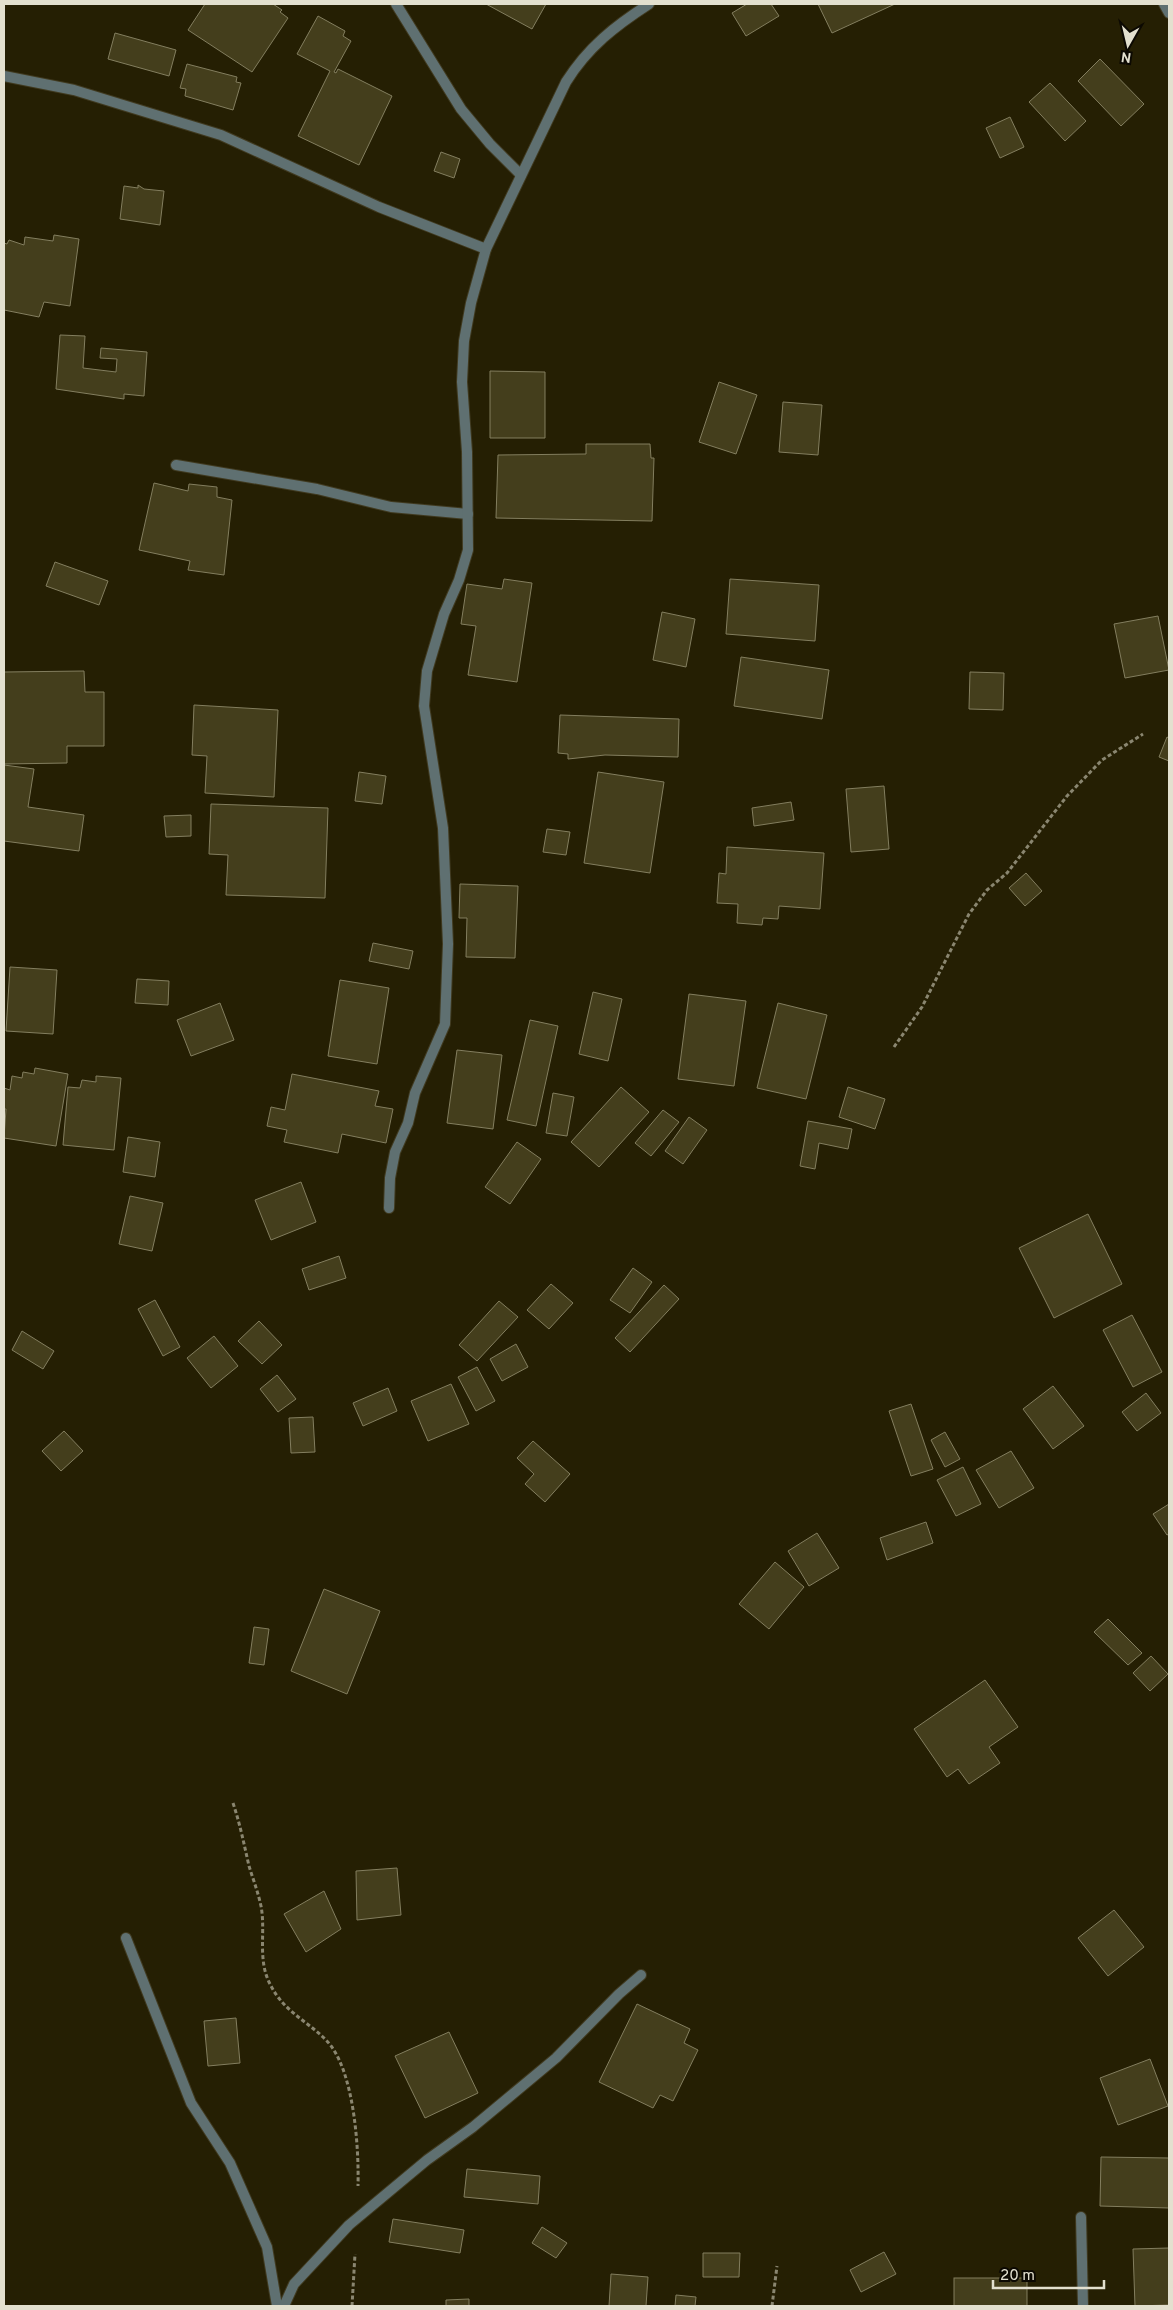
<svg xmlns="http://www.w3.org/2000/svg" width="1173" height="2310" font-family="Overpass,sans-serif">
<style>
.building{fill:#443e1c;stroke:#837e5f}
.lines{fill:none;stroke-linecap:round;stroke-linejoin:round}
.street-casing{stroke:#403a20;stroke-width:12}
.path{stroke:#8a8670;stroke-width:3;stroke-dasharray:4 2.5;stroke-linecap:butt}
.street{stroke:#5f7071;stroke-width:10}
</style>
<rect width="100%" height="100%" fill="#251f03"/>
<g class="building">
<polygon points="205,4 273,4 282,10 280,12 288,18 252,72 188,30"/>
<polygon points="486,4 546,4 532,29"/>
<polygon points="747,4 771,4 779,16 746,36 732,13"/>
<polygon points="818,4 895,4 832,33"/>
<polygon points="318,16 345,31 343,36 351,41 334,72 336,73 338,69 392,96 359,165 298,136 330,71 297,54"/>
<polygon points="115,33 176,50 169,76 108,59"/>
<polygon points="1100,59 1144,104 1121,126 1078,81"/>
<polygon points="187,64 237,77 236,82 241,83 233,110 185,96 186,89 180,88"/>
<polygon points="1050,83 1086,121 1065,141 1029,102"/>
<polygon points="1010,117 1024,147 1000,158 986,128"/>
<polygon points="441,152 460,159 454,178 434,171"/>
<polygon points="138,185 144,189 164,191 160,225 120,219 124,186 138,188"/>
<polygon points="54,235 79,239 70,306 44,302 39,317 4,310 4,243 7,244 9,240 24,245 25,237 53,241"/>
<polygon points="60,335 85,336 83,368 116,372 117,359 100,358 101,348 147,352 144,396 124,394 124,399 56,389"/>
<polygon points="490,371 545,372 545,438 490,438"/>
<polygon points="719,382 757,395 736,454 699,442"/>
<polygon points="783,402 822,405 818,455 779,452"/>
<polygon points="586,444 650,444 651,458 654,458 652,521 496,518 498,455 586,454"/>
<polygon points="154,483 188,491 189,484 217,487 217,497 232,500 224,575 188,570 190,561 139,550"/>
<polygon points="55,562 108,581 99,605 46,586"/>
<polygon points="504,579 532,583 517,682 468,675 476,626 461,624 467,584 502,589"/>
<polygon points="730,579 819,585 815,641 726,634"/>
<polygon points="662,612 695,619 686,667 653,660"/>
<polygon points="1158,616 1169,670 1125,678 1114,624"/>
<polygon points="741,657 829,670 822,719 734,706"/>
<polygon points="84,671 85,692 104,692 104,746 67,746 67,763 4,764 4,672"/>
<polygon points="970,672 1004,673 1003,710 969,709"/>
<polygon points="194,705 278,710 274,797 205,793 207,756 192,755"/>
<polygon points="560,715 679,719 678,757 605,755 568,759 568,754 558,753"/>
<polygon points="1167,737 1169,738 1169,761 1159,757"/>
<polygon points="4,765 34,769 28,807 84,815 79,851 4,841"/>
<polygon points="359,772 386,776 382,804 355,801"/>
<polygon points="598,772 664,782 650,873 584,863"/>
<polygon points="884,786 889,849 851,852 846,789"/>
<polygon points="791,802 794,820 754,826 752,808"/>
<polygon points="211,804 328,808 325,898 226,895 228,855 209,854"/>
<polygon points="191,815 191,836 166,837 164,816"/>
<polygon points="547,829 570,832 566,855 543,852"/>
<polygon points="727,847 824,853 820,909 779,906 778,919 763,918 762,925 737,923 738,904 717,903 719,873 726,874"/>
<polygon points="1026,873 1042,891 1025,906 1009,888"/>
<polygon points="460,884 518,886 515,958 466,957 467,918 459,918"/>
<polygon points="373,943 413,951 409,969 369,961"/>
<polygon points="10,967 57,970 53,1034 6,1031"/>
<polygon points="137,979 169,981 168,1005 135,1003"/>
<polygon points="340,980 389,988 377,1064 328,1056"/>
<polygon points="593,992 622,999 608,1061 579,1054"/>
<polygon points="689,994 746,1001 734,1086 678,1079"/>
<polygon points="220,1003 234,1040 191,1056 177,1020"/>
<polygon points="778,1003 827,1015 806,1099 757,1088"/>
<polygon points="530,1020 558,1026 536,1126 507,1120"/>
<polygon points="457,1050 502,1055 493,1129 447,1123"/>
<polygon points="35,1068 68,1074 56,1146 4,1138 6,1109 4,1109 4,1088 10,1090 12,1076 22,1078 23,1072 34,1074"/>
<polygon points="292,1074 379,1091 375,1106 393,1109 386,1143 342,1134 338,1153 284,1142 287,1130 267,1126 271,1107 285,1110"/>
<polygon points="96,1076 121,1078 114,1150 63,1145 68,1087 80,1088 82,1080 96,1082"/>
<polygon points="621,1087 649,1112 599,1167 571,1142"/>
<polygon points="848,1087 885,1099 875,1129 839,1117"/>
<polygon points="553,1093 574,1097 567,1136 546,1133"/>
<polygon points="663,1110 679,1122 651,1156 635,1143"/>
<polygon points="689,1117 707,1130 683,1164 665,1151"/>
<polygon points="808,1121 852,1129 848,1149 819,1143 815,1169 800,1166"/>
<polygon points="128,1137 160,1142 155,1177 123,1172"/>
<polygon points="517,1142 541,1159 510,1204 485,1187"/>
<polygon points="301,1182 316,1222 271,1240 255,1200"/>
<polygon points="130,1196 163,1203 152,1251 119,1244"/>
<polygon points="1088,1214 1122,1284 1054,1318 1019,1248"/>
<polygon points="339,1256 346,1278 309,1290 302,1269"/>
<polygon points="633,1268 652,1282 630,1313 610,1300"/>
<polygon points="551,1284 573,1303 549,1329 527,1310"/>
<polygon points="664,1285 679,1299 630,1352 615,1338"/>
<polygon points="155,1300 180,1347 163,1356 138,1309"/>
<polygon points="499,1301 518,1317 477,1361 459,1345"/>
<polygon points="1132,1315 1162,1372 1133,1387 1103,1330"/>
<polygon points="259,1321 282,1345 262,1364 238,1341"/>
<polygon points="22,1331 54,1351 43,1369 12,1350"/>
<polygon points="214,1336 238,1366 211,1388 187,1358"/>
<polygon points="516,1344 528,1367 502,1381 490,1359"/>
<polygon points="477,1367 495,1401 476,1411 458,1377"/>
<polygon points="277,1375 296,1399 278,1412 260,1389"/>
<polygon points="451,1384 469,1424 428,1441 411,1401"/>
<polygon points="1053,1386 1084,1426 1053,1449 1023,1409"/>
<polygon points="388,1388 397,1411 363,1426 353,1403"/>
<polygon points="1146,1393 1161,1413 1137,1431 1122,1412"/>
<polygon points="911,1404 933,1469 911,1476 889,1411"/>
<polygon points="313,1417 315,1452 291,1453 289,1418"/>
<polygon points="64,1431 83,1451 61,1471 42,1451"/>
<polygon points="945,1432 960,1459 945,1467 931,1440"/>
<polygon points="533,1441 570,1474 545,1502 525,1484 534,1474 517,1458"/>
<polygon points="1011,1451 1034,1488 999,1508 976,1470"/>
<polygon points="963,1467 981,1504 956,1516 937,1480"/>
<polygon points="1169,1504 1169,1534 1167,1535 1153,1514"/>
<polygon points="926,1522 933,1543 887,1560 880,1538"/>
<polygon points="817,1533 839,1568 809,1586 788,1551"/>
<polygon points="775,1562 804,1587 769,1629 739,1604"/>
<polygon points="324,1589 380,1611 347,1694 291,1671"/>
<polygon points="1108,1619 1142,1653 1128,1665 1094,1632"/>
<polygon points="254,1627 269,1629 264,1665 249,1663"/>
<polygon points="1151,1656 1168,1674 1150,1691 1133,1673"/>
<polygon points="985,1680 1018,1727 989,1747 1000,1763 969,1784 958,1769 947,1777 914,1729"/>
<polygon points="397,1868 401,1915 357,1920 356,1871"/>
<polygon points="324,1891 341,1929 306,1952 284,1914"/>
<polygon points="1114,1910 1144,1947 1108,1976 1078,1938"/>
<polygon points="637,2004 690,2029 684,2043 698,2050 673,2101 660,2095 653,2108 599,2082"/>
<polygon points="236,2018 240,2063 208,2066 204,2021"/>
<polygon points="449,2032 478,2093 425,2118 395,2056"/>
<polygon points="1150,2059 1168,2106 1118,2125 1100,2078"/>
<polygon points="1101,2157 1169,2158 1169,2208 1100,2206"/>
<polygon points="467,2169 540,2176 538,2204 464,2197"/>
<polygon points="393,2219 464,2230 460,2253 389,2242"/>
<polygon points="542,2227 567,2243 556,2258 532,2243"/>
<polygon points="1169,2248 1169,2305 1135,2306 1133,2249"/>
<polygon points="884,2252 896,2274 861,2292 850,2270"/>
<polygon points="703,2253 740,2253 739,2277 703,2277"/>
<polygon points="611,2274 648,2277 646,2306 609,2306"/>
<rect x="954" y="2278" width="73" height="28"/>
<polygon points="676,2295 696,2297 695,2306 675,2306"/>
<polygon points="469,2299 469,2306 446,2306 446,2300"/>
</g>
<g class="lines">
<defs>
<g id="street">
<polyline points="396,4 461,109 490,144 521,175"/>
<polyline points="1164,4 1169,13"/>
<polyline points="4,76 74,90 221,135 379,207 486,249"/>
<polyline points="176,465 317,489 391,507 468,514"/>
<path d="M389,1208l1,-30 5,-26 13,-29 7,-30 30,-69 3,-80 -5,-116 -19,-122 3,-35 17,-57 15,-34 9,-30 -1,-98 -5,-70 2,-41 7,-38 15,-54 80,-167c22,-35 49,-56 83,-78"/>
<polyline points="126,1938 191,2103 230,2163 267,2247 277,2306"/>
<polyline points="1081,2217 1083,2306"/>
<polyline points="284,2306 294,2284 349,2225 427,2160 473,2127 556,2058 619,1994 641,1975"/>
</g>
</defs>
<use href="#street" class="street-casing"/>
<g class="path">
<polyline points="894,1047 922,1007 969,914 987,890 1007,873 1067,796 1102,760 1143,734"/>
<path d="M233,1803c7,21 11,41 16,63 4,13 9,26 12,40 5,26 -4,53 9,78 13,27 36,36 56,56 28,28 33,107 32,146"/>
<polyline points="352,2306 355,2254"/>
<polyline points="772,2306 777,2266"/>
</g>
<use href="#street" class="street"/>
</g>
<rect width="1173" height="2310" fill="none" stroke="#e3e0cf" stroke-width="10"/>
<g transform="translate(1128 45) rotate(188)" stroke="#0c0902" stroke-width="4" paint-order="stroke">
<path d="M0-4L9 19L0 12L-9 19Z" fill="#e3e0cf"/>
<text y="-8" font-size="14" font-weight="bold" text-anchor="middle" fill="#e3e0cf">N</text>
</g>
<path d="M993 2280v8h111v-8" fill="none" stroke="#e3e0cf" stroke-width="2.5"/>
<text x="1000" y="2280" font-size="15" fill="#e3e0cf" stroke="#0c0902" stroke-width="4" paint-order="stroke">20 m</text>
</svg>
